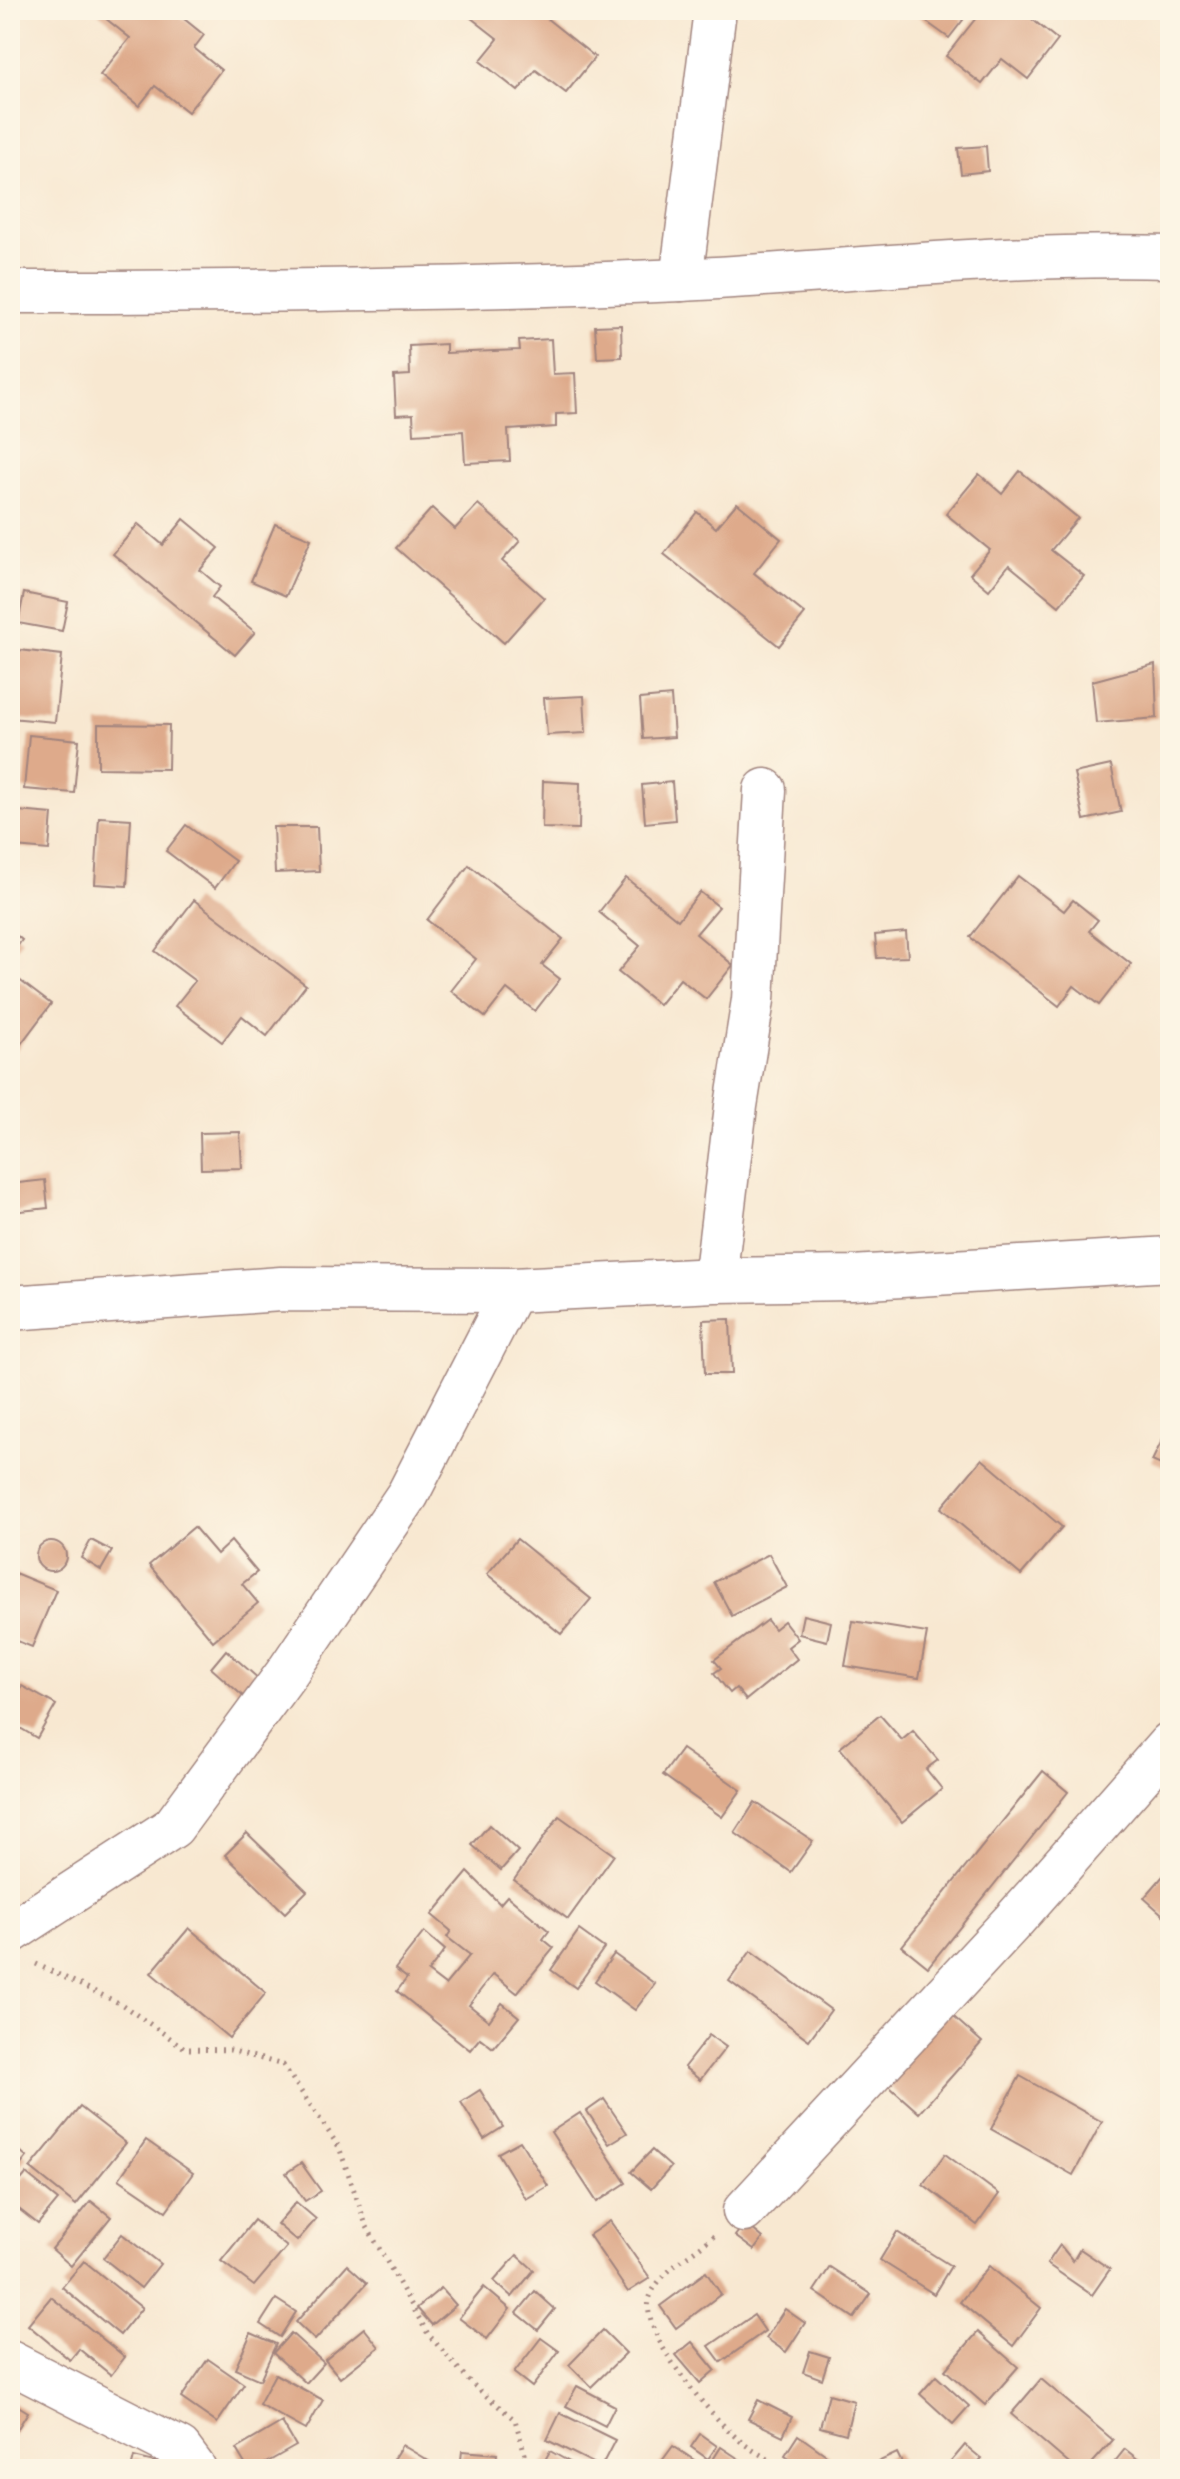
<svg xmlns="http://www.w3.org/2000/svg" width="1180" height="2479" font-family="'Shantell Sans',sans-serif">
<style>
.building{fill:#deaa8b}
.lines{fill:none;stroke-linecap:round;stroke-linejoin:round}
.minor-casing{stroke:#a1847e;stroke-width:45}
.tertiary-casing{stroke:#a1847e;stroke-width:47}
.path{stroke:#a1847e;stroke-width:5;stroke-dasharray:2 6;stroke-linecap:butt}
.minor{stroke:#fff;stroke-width:42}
.tertiary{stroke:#fff;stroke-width:44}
</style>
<rect width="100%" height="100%" fill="#fcf5e5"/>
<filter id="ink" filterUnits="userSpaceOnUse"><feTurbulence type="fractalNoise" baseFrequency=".0125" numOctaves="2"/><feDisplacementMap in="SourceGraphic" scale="16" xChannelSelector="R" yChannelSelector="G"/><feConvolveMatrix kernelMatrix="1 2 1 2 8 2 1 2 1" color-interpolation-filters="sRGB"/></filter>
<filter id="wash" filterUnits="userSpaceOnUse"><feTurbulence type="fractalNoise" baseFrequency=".006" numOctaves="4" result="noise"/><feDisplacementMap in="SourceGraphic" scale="32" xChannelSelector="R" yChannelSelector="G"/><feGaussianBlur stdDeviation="1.8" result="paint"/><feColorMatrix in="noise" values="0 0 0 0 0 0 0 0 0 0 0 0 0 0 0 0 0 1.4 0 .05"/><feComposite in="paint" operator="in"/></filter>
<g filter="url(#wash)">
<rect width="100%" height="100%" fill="#f8e8d1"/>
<g id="blocks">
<g class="building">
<polygon points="95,10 173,10 204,35 194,48 221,70 188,112 155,86 139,106 100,75 130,38"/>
<polygon points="461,10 536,10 595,57 566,93 536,70 518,91 480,61 498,39"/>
<polygon points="910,10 949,10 963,20 949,38"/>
<polygon points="966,10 1031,10 1027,15 1058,40 1028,79 1002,59 982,84 946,56 976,18"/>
<polygon points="986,146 988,171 961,174 958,148"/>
<polygon points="621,325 622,357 597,358 595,326"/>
<polygon points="551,339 553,374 575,373 577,413 556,414 556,427 508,430 510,461 465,463 463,431 414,434 413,414 396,415 394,376 410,375 409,346 446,344 446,353 520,350 519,341"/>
<polygon points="1020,471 1078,518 1051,550 1084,576 1059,606 1009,565 989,590 970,574 990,550 946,514 979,474 1002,494"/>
<polygon points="737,503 781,539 754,573 805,614 779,646 664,554 697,512 716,528"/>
<polygon points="478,504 520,541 502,561 544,598 504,643 396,548 432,508 455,529"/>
<polygon points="184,519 219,548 200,570 220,587 212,597 255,632 235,655 113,554 138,524 163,545"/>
<polygon points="275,524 311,539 286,596 251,581"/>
<polygon points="24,593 68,602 62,631 18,623"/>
<polygon points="10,649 62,655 55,722 10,718"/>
<polygon points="1155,664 1157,718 1096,723 1092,681"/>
<polygon points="584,696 586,733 547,735 544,698"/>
<polygon points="671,696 674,737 643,739 640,699"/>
<polygon points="98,724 169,725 168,769 98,768"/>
<polygon points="29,735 79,740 74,793 24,789"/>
<polygon points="1111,765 1121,812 1084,820 1074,773"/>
<polygon points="543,781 580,783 579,829 542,828"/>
<polygon points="672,782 675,820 645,823 642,785"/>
<polygon points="18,811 52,814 49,850 15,847"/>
<polygon points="99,817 131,819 127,886 95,884"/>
<polygon points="186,825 235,861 215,888 166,851"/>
<polygon points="273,827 317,827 319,871 275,873"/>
<polygon points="469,865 563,939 542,965 560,979 535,1011 507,989 485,1017 451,991 476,959 427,920"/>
<polygon points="1018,876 1064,911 1073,900 1098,920 1089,931 1131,964 1099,1005 1074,986 1059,1006 970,937"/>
<polygon points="626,878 678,920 700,892 719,907 696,934 733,965 706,999 680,979 659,1005 618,972 640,946 599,912"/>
<polygon points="194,900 306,985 267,1036 242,1016 222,1042 175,1006 195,981 155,951"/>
<polygon points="10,930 22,940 10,956"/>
<polygon points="906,932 908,957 877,958 875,935"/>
<polygon points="10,973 51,1004 14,1053 10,1050"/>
<polygon points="240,1132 242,1168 201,1169 200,1133"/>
<polygon points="45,1180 48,1208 12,1212 10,1184"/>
<polygon points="730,1319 732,1374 705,1374 703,1320"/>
<polygon points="1166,1432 1170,1434 1170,1469 1152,1461"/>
<polygon points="982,1459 1062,1527 1021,1575 941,1508"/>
<polygon points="194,1527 217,1554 231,1541 257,1572 242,1584 258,1603 213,1641 149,1565"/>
<polygon points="517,1539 591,1599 561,1634 487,1574"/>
<polygon points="91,1540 112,1551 101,1570 81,1558"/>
<circle cx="51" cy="1556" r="15"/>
<polygon points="769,1554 787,1587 732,1616 714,1582"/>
<polygon points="10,1571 56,1590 32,1647 10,1638"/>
<polygon points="803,1615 831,1622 827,1641 799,1634"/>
<polygon points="767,1620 774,1629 784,1621 798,1639 788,1647 797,1659 746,1700 736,1688 730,1693 714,1673 721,1668 714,1660"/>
<polygon points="853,1621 927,1633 919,1678 845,1666"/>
<polygon points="226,1650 260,1680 244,1697 211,1668"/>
<polygon points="22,1686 56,1705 37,1738 10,1722 10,1707"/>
<polygon points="880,1715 902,1740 913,1731 938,1760 926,1769 942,1789 902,1822 840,1748"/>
<polygon points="682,1749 741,1790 722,1817 663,1775"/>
<polygon points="1043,1771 1068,1792 928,1967 902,1946"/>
<polygon points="755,1802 813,1841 791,1872 735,1833"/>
<polygon points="559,1816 614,1855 568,1919 514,1880"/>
<polygon points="489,1825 518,1851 501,1870 472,1845"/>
<polygon points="247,1833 307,1891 285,1913 225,1855"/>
<polygon points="1170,1868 1170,1921 1144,1898"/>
<polygon points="468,1872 500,1904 507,1896 549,1931 543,1939 554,1948 517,1993 493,1974 469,2005 489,2021 502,2003 519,2017 493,2048 480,2038 470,2050 397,1991 407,1978 395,1969 424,1932 445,1950 428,1972 445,1985 470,1955 447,1937 451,1931 432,1915"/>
<polygon points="189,1928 266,1993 229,2038 151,1973"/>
<polygon points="579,1930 604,1948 576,1988 551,1970"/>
<polygon points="751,1951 831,2010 809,2040 729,1981"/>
<polygon points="614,1954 655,1984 635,2010 595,1981"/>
<polygon points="946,2010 982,2042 919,2113 883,2081"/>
<polygon points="709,2035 726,2047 700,2080 684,2067"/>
<polygon points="1020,2076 1102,2122 1073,2175 991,2129"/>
<polygon points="480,2090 503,2127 484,2139 461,2102"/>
<polygon points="604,2099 627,2133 609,2144 587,2111"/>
<polygon points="80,2107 126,2143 76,2205 30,2168"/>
<polygon points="580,2113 626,2183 597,2202 551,2132"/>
<polygon points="146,2140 193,2173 166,2211 119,2179"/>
<polygon points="520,2141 548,2186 526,2199 498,2153"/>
<polygon points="10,2142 27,2157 10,2178"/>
<polygon points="652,2150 671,2167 651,2189 631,2172"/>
<polygon points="945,2154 999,2194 977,2225 923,2184"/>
<polygon points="301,2163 321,2191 305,2201 286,2173"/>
<polygon points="26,2174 58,2200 38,2224 10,2202 10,2193"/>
<polygon points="91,2201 111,2217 71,2266 52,2249"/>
<polygon points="296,2202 316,2219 297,2241 277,2224"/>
<polygon points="254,2220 287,2247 254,2286 221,2261"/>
<polygon points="610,2221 650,2278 628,2292 589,2235"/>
<polygon points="745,2223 763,2238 754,2250 735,2236"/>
<polygon points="897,2232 951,2266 934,2294 880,2260"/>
<polygon points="122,2234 160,2264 141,2288 103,2258"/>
<polygon points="1060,2245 1073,2261 1080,2249 1110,2269 1092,2295 1047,2264"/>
<polygon points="517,2255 534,2270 512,2297 494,2281"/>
<polygon points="84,2261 142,2308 120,2335 62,2287"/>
<polygon points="347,2265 367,2283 315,2340 296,2322"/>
<polygon points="989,2266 1041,2308 1013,2346 960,2302"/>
<polygon points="830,2267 871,2294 854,2318 814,2291"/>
<polygon points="706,2272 721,2294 676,2328 660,2306"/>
<polygon points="484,2287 510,2309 487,2339 459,2318"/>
<polygon points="441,2288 456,2305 432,2325 417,2308"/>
<polygon points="535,2291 555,2309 538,2330 517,2313"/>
<polygon points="51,2297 125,2357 111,2375 79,2349 70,2360 28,2325"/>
<polygon points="276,2299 296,2312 280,2337 260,2324"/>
<polygon points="785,2309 805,2323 786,2352 766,2338"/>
<polygon points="754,2315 765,2331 721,2362 709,2346"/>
<polygon points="364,2328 379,2347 340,2378 325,2360"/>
<polygon points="603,2330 626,2353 591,2387 569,2365"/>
<polygon points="978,2332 1018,2367 985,2405 945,2370"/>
<polygon points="251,2333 276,2344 260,2380 235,2369"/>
<polygon points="291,2333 324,2363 306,2383 273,2353"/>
<polygon points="541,2338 559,2351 532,2387 514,2373"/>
<polygon points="692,2342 715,2370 700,2383 676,2355"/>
<polygon points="810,2351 829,2357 822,2379 803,2372"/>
<polygon points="208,2359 244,2384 217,2423 181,2398"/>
<polygon points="275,2374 323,2400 306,2430 259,2404"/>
<polygon points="936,2376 969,2406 953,2424 920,2394"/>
<polygon points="1041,2379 1113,2440 1087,2469 1075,2469 1011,2414"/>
<polygon points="577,2386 615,2406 605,2426 566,2406"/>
<polygon points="829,2394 854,2401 846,2434 820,2427"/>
<polygon points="758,2400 792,2417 783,2436 748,2419"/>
<polygon points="10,2401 28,2412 10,2441"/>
<polygon points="560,2413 615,2440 601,2467 547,2440"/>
<polygon points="282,2422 296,2446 255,2469 248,2469 236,2449"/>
<polygon points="700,2434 717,2446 708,2459 691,2447"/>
<polygon points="798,2435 846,2469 805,2469 785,2455"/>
<polygon points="402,2445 442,2469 387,2469"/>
<polygon points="965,2445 982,2459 973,2469 953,2469 948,2465"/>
<polygon points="673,2446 697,2462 692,2469 656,2469"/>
<polygon points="721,2447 754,2469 707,2469"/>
<polygon points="1125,2449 1150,2469 1109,2469"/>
<polygon points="462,2451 497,2454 495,2469 460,2469"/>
<polygon points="550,2451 582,2469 540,2469"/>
<polygon points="897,2453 905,2469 863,2469"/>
<polygon points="134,2457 179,2468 179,2469 131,2469"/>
</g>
</g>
</g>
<g filter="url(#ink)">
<use href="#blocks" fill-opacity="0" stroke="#a1847e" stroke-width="2"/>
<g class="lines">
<defs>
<g id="minor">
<polyline points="681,280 715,10"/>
<path d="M10,292c224,0 448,-2 671,-12 163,-8 326,-28 489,-23"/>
<polyline points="715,1280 736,1106 753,1000 765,790"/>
<polyline points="10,1933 173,1827 286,1674 408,1494 513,1290"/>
<polyline points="744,2211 1014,1920 1170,1743"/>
<polyline points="10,2362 180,2449 195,2469"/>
</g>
<polyline id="tertiary" points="10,1308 281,1289 513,1290 715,1280 852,1278 1170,1259"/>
</defs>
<use href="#minor" class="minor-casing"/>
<use href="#tertiary" class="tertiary-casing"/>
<g class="path">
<polyline points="36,1964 121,2004 186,2049 230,2050 283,2065 339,2147 366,2225 428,2334 471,2383 515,2420 525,2454 523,2469"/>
<path d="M714,2236c-20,17 -58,37 -65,64 -8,36 63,117 90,140 14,12 32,20 48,29"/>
</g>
<use href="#minor" class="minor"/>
<use href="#tertiary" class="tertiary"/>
</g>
</g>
<rect width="1180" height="2479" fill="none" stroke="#fcf5e5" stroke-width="40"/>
</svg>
